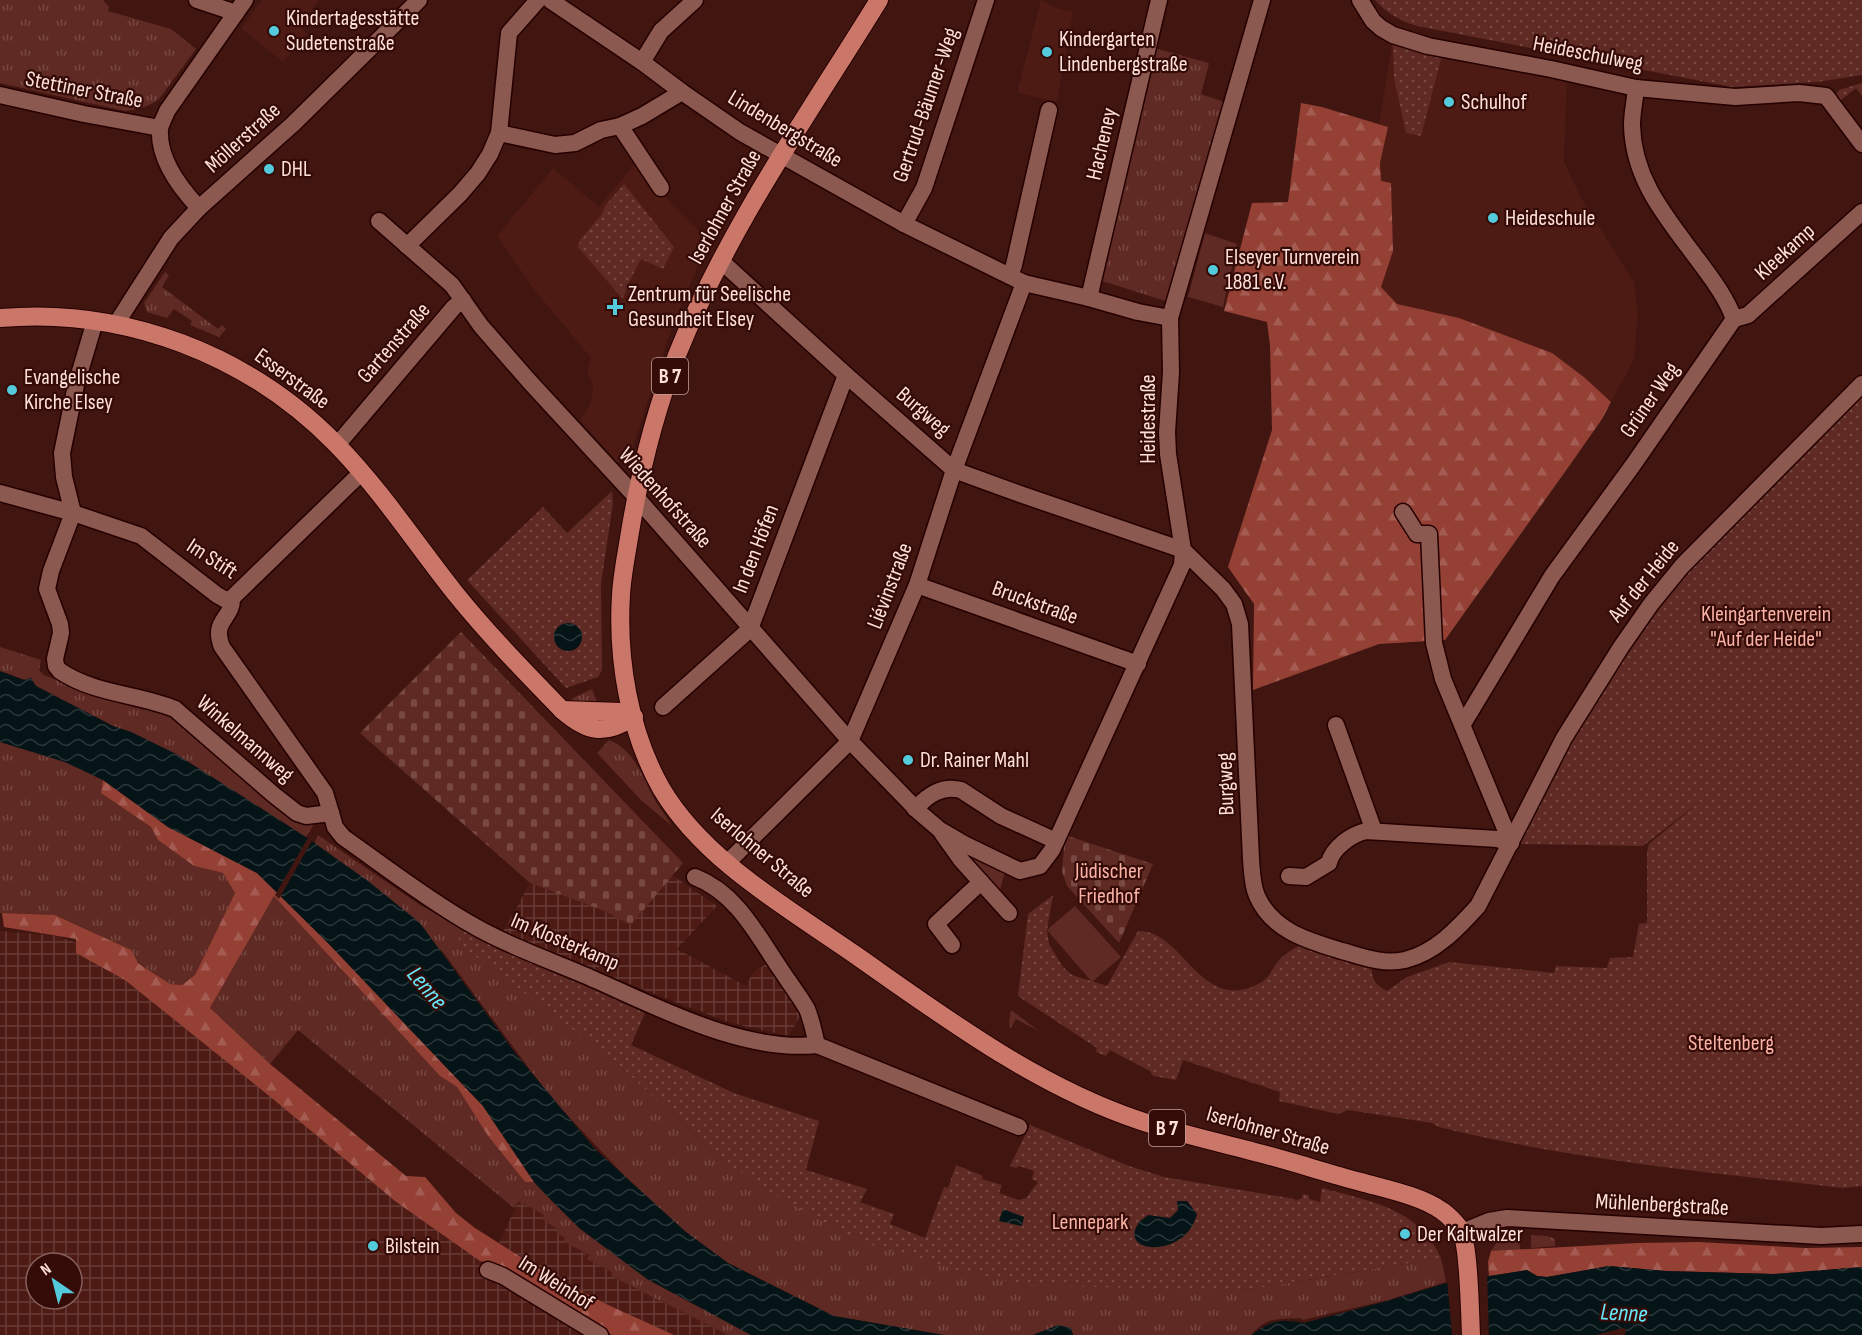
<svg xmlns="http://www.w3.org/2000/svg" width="1862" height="1335" font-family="'Sofia Sans Condensed',sans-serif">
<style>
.built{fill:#4d1a14}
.industrial{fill:url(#industrial-grid);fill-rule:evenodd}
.grass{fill:url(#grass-tufts)}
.forest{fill:url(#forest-firs)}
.cemetery{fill:url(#cemetery-stones)}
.park{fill:url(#park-dots)}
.pitch{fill:#5f2a23}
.water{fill:url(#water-waves)}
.pier{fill:#411510}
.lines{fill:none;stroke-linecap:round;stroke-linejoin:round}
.minor-casing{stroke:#250000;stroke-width:19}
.major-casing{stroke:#250000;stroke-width:20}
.minor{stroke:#8c5951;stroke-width:16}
.major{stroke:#ca7669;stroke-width:18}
.poi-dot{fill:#54cadd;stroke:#350b07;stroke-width:2}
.labels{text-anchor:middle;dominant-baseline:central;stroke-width:4.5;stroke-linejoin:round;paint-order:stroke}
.shield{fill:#350b07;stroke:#c2a09b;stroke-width:1.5}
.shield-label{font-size:21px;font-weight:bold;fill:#fee0db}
.poi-label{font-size:22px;fill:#fee0db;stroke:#350b07;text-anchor:start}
.street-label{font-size:22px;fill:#fee0db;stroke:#350b07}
.park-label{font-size:22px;fill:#fab2a6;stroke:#350b07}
.water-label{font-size:24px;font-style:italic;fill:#66e8fc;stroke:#350b07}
</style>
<defs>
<pattern id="industrial-grid" width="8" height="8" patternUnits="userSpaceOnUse" patternTransform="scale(1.5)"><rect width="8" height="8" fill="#4d1a14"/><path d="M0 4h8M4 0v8" fill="none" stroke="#683b36"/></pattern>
<pattern id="grass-tufts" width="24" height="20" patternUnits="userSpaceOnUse" patternTransform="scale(1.5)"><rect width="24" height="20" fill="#5f2a23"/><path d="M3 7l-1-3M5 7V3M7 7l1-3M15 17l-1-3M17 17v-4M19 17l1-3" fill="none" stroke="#774942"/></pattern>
<pattern id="forest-firs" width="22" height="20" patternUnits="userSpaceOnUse" patternTransform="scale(1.5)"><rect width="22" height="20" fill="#944035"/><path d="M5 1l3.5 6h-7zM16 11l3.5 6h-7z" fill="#a45b52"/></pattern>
<pattern id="cemetery-stones" width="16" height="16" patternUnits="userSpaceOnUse" patternTransform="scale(1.5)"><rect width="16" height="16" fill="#5f2a23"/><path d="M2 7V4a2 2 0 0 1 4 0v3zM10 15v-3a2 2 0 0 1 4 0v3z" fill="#774942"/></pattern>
<pattern id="park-dots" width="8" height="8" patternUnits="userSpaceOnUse" patternTransform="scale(1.5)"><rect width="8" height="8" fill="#5f2a23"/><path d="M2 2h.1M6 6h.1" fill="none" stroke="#774942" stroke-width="1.8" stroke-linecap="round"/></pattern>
<pattern id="water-waves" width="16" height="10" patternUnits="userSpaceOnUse" patternTransform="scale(1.5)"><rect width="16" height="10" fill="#051417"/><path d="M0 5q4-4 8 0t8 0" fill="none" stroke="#2a3638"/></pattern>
</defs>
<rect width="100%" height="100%" fill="#411510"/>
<g class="built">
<polygon points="262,0 319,0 300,27 307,34 283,62 241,28"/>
<polygon points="1041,0 1059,9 1073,11 1057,102 1017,93"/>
<polygon points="1392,44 1567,78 1564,161 1581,198 1634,282 1638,314 1634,360 1611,402 1585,378 1503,336 1459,319 1397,304 1381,287 1393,251 1390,183 1381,182 1380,163 1388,127 1379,124"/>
<polygon points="636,162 675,208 690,223 710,238 672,327 628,462 617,462 580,420 589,407 593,391 592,383 587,371 591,358 532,287 497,236 553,168 599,207"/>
</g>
<g class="industrial">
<polygon points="672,875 717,906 677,949 746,986 754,971 770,962 801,1015 788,1036 731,1023 636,987 503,932 530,883 602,910 631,925"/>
<path d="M0,931l57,5 25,9 408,317 29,-62 26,15 20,23 -1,3 25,15 -1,3 24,13 -1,4 117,59h-728zM36,1263h36v36h-36z"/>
</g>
<g class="grass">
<path d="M0,0h103l6,7 -1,4 63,18 25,20 -37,50c-10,8 -22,10 -34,12l-125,-28z"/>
<polygon points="1154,48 1209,63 1201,94 1227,103 1169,302 1102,281"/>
<polygon points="165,272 169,275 162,287 218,329 222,325 226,329 219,337 190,325 192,321 174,309 167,318 147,312 144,303"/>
<polygon points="0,647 41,660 39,670 44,675 108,700 164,712 314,824 306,837 176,754 131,732 113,726 36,686 31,678 25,680 0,671"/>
<polygon points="592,689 598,705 580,704 571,699"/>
<path d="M609,740c26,10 34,39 47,62 5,8 11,16 16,24l-31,-26 -44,-47z"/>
<polygon points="0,742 65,762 103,780 101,793 151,827 158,840 194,866 223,873 235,893 195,975 182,985 170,984 95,933 55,915 0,913"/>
<path d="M318,835l102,70 41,22 154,134 103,96 126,76 395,58 202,-33 5,24 -58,18 -85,20 -3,-2c-20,1 -36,-1 -48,17h-179l-2,-7 -29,3 -9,4h-89l-110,-19 -106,-53 -42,-31 -48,-42 -87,-92 -108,-146 -129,-108z"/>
<polygon points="958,849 1005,872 998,897"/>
<polygon points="274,895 440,1076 457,1087 488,1136 525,1182 534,1182 551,1200 647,1279 751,1335 728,1335 611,1276 612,1272 587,1259 589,1255 563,1241 565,1238 557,1233 559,1230 542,1219 544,1215 519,1201 514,1208 298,1030 270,1064 210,1008"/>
<polygon points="1011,1010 1039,1031 1016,1019 1010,1029 1009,1022"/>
<polygon points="1531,1235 1547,1236 1555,1239 1555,1246 1531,1248"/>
<polygon points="1507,1236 1519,1236 1520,1250 1491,1251 1497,1242"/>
</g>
<g class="forest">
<polygon points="1301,103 1322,107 1388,127 1380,163 1381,181 1391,183 1393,251 1381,287 1397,304 1459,318 1552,353 1585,378 1611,402 1602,419 1572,462 1445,640 1379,644 1253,690 1254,604 1228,567 1272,430 1270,345 1267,322 1224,311 1252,203 1288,202"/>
<polygon points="103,780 168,827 257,873 328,943 483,1106 534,1182 525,1182 488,1136 457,1087 440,1076 274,896 210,1008 270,1064 406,1176 425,1177 456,1213 475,1228 538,1268 606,1304 674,1335 612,1335 545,1296 499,1265 480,1261 395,1201 273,1099 125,980 76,953 76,939 4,927 2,913 55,915 131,950 138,963 170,984 182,985 195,975 235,893 223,873 194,866 158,840 151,827 101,793"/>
<polygon points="1699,1242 1805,1248 1862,1247 1862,1267 1774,1274 1666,1271 1609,1266 1547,1277 1537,1276 1527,1270 1489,1276 1488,1262 1491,1251 1637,1243"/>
</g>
<g class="cemetery">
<polygon points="461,632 683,863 631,925 602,910 530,883 360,733"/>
<polygon points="1065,835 1153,864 1119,943 1067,886 1062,872"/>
</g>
<g class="park">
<path d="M1375,0h487v75l-45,7 -85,5 -315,-61c-19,-6 -29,-12 -42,-26z"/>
<polygon points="1393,45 1442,55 1421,136 1406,133 1394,78"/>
<polygon points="1862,83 1862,96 1856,88 1837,103 1834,97 1839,90"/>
<polygon points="624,184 674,247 663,269 641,259 628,284 623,299 578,247 580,240 602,214 605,206"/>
<path d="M1862,396v790l-19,2c-135,-16 -272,-28 -404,-61l-7,-4 -84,-13 -10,4 -59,-13 1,-9 -97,-32 -7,20 -23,-4 -3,-5 -40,-21 -4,6 -10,-4 1,-4 -79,-52 10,-82 25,-19 -6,35 2,14 14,23 9,8 35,11 31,-55c45,-2 63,85 122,52 10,-5 13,-17 21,-25 5,-5 13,-9 19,-13l71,19c1,15 3,20 16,27l20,-14 42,-15 105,11 2,-7 51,2 3,-10 23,-1 6,-33 8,-1v-71l2,-8 53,-44 -59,46 -123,-2 44,-93 82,-128 66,-80z"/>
<polygon points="612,491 613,503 601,584 602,670 598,677 566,688 467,580 543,507 567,533"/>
<path d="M461,927l184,86 -14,32 103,48 85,28 -13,49 61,19 -7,13 34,12 -4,10 35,14 19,-51 4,1 8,-23 27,11 -1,3 20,6 -3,8 20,7 7,-2 12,-16 -6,-3 2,-8 -15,-5 -3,2 -6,-2 20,-41 99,41 35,11 131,22v2l7,-3 1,-4 6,1v4l11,3 2,-14c47,13 97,20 119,70l-202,33 -212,-6 -74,-16 -81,-24 -28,-12 -66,-36 -60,-40 -103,-96 -157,-118z"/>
</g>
<g class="pitch">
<polygon points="1205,233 1237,244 1223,307 1188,297"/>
<polygon points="1075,906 1121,957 1092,982 1047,930"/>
</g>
<g class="water">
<circle cx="568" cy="637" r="14"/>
<polygon points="0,671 24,680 31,678 36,686 113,726 131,732 176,754 306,837 368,881 420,923 516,1054 595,1149 686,1232 728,1263 834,1316 944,1335 751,1335 647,1279 579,1228 551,1200 534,1182 483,1106 328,943 257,873 168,827 103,780 65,762 0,742"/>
<path d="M1177,1201h10l10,13c-11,45 -79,40 -59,10 2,-4 7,-6 10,-9l22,3 8,-8z"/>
<polygon points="1003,1209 1024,1217 1022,1226 999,1221"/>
<path d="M1609,1266l57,5 108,3 88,-7v68h-237l1,-6 -3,-1 -28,7h-344c20,-14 28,-17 53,-12l83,-22 59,-18 81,-13 10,6 10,1z"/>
<polygon points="1058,1325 1071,1328 1073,1335 1033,1335"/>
</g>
<g class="pier">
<polygon points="309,836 313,839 279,899 275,895"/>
<polygon points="1487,1273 1489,1335 1452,1335 1447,1280"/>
</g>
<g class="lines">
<defs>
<g id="minor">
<polyline points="197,0 236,13"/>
<polyline points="550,0 642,62 682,92 740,132 904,224 1024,283 1089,298 1138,312 1170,318"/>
<polyline points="1360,0 1373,21 1381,28 1393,35 1428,46 1551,69 1636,88 1735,97 1799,93 1826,96 1862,144"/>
<polyline points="642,62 661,31 695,0"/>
<path d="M1636,88c-1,12 -4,25 -4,37 1,55 35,93 66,135 14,19 28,37 36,59"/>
<polyline points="0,95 84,114 160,128"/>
<polyline points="620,126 661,188"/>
<polyline points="499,133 555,145 575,143 601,130 620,126 642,116 682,92"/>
<path d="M199,208c-19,-20 -41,-49 -39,-79 1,-6 5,-12 7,-18l78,-111"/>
<polyline points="379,221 452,285 481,326 529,381 636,497 850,741 919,812 940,830 964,844 1020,871 1040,866 1052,850 1182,565 1183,550 1168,454 1167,432 1171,372 1170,318 1262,0"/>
<polyline points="904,224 924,188 986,0"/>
<polyline points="407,246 460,194 478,173 490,154 499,133 509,33 538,0"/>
<path d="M721,261l125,114 108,95 66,24 163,56 40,39 11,15 6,20 11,235c1,12 1,26 6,37 15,35 52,45 85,55 21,6 41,14 63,9 30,-7 53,-32 73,-54l86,-168 57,-91 30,-43 31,-38 180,-182"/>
<polyline points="1010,276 1014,265 1049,110"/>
<polyline points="1089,298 1159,0"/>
<polyline points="1734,319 1748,315 1862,212"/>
<path d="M95,321l-19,64 -14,68 2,24 9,36 -22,58 -4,18 13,35 1,9 -6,26 1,7 4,5c34,23 78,23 115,38l99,86 23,18 9,3 25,-3 4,14 8,10c41,29 81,60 124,85 37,22 77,36 117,53 68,29 156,78 233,70l202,82"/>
<polyline points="116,324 171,238 199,208 293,124 419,0"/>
<polyline points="337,445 454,307 463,300"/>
<polyline points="0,493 73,513 141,536 217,595 226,600 232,598 361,473"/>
<polyline points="1403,512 1417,534 1429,534 1434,643 1443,679 1511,843"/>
<polyline points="917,585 1138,664"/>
<path d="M232,598c1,21 -21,22 -10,49l103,146 6,20"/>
<polyline points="663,707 750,629 846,375"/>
<polyline points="1463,724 1552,576 1633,465 1734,319"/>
<polyline points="1336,725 1374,831"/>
<path d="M915,809c13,-14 27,-24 46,-19l40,26 55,25"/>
<polyline points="942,833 962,861 1009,913"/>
<polyline points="728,862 850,741 917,585 954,470 1024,283"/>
<path d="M1289,876l17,1 23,-14c3,-15 23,-29 37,-32l131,8 14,4"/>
<path d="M695,877c41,16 61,56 84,90 9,14 20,28 28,42 5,12 7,24 10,36"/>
<polyline points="952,945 936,924 981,882"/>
<polyline points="1462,1232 1489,1221 1507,1218 1821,1236 1862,1234"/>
<polyline points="488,1270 503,1276 600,1335"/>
</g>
<g id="major">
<path d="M879,0c-71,115 -151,228 -202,355 -23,59 -38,121 -48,183 -3,19 -7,38 -8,57 -4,64 8,136 40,193 42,72 127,120 193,166 90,63 182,132 287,167 42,14 86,23 129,35 30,8 60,18 91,26 25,7 60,14 81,29 5,3 16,14 19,20 8,14 9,84 10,104"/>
<path d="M0,318c125,-11 249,37 336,126 45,46 80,100 119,149 33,41 70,79 107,117 25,22 42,26 72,7"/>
<polyline points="562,710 622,712 634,717"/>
</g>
</defs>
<use href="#minor" class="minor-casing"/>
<use href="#major" class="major-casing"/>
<use href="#minor" class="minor"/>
<use href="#major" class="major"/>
</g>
<g class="poi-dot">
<circle cx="274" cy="31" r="6"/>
<circle cx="1047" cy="52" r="6"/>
<circle cx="1449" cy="102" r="6"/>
<circle cx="269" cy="169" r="6"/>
<circle cx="1493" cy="218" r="6"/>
<circle cx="1213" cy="270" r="6"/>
<path d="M612 298h6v6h6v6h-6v6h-6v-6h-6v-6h6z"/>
<circle cx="12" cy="390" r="6"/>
<circle cx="908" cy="760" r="6"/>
<circle cx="1405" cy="1234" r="6"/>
<circle cx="373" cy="1246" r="6"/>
</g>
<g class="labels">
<g class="shield">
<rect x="652" y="358" width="36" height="36" rx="4.5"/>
<rect x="1149" y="1110" width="36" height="36" rx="4.5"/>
</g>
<g class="shield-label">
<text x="670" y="376">B 7</text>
<text x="1167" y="1128">B 7</text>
</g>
<g class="poi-label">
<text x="286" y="18">Kindertagesstätte<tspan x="286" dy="25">Sudetenstraße</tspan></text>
<text x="1059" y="39">Kindergarten<tspan x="1059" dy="25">Lindenbergstraße</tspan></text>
<text x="1461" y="102">Schulhof</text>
<text x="281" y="169">DHL</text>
<text x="1505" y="218">Heideschule</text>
<text x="1225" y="257">Elseyer Turnverein<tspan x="1225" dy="25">1881 e.V.</tspan></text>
<text x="628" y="294">Zentrum für Seelische<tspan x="628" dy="25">Gesundheit Elsey</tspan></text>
<text x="24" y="377">Evangelische<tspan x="24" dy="25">Kirche Elsey</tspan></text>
<text x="920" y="760">Dr. Rainer Mahl</text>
<text x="1417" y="1234">Der Kaltwalzer</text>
<text x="385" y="1246">Bilstein</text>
</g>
<g class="street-label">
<text transform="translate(1588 54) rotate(11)">Heideschulweg</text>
<text transform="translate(84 90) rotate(11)">Stettiner Straße</text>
<text transform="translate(926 105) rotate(-71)">Gertrud-Bäumer-Weg</text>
<text transform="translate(785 129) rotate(31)">Lindenbergstraße</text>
<text transform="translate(243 138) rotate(-42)">Möllerstraße</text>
<text transform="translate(1102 144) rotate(-77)">Hacheney</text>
<text transform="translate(725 207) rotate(-61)">Iserlohner Straße</text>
<text transform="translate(1785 252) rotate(-42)">Kleekamp</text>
<text transform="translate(394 343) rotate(-49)">Gartenstraße</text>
<text transform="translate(292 379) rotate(36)">Esserstraße</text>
<text transform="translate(1650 400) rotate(-55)">Grüner Weg</text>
<text transform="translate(923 412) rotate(41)">Burgweg</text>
<text transform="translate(1148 419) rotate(-90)">Heidestraße</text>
<text transform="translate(665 498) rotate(48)">Wiedenhofstraße</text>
<text transform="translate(756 549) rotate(-69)">In den Höfen</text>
<text transform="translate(212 559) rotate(33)">Im Stift</text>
<text transform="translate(1644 581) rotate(-51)">Auf der Heide</text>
<text transform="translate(890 586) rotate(-69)">Liévinstraße</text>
<text transform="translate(1035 603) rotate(20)">Bruckstraße</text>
<text transform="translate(245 739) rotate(41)">Winkelmannweg</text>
<text transform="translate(1226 784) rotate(-92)">Burgweg</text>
<text transform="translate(762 853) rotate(40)">Iserlohner Straße</text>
<text transform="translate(565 942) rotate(23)">Im Klosterkamp</text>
<text transform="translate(1268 1131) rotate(16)">Iserlohner Straße</text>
<text transform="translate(1662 1205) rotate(3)">Mühlenbergstraße</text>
<text transform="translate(556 1283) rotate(32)">Im Weinhof</text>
</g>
<g class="park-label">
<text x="1766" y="614">Kleingartenverein<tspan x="1766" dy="25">"Auf der Heide"</tspan></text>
<text x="1109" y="871">Jüdischer<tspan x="1109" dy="25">Friedhof</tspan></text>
<text x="1731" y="1043">Steltenberg</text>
<text x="1090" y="1222">Lennepark</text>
</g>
<g class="water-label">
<text transform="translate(427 988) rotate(50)">Lenne</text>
<text transform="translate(1624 1313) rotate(3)">Lenne</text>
</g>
</g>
<g transform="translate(54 1281) rotate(325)"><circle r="28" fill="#350b07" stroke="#85605c" stroke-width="1.5"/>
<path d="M0-4.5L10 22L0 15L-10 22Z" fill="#54cadd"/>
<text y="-9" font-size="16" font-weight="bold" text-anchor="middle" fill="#fee0db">N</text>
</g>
</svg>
